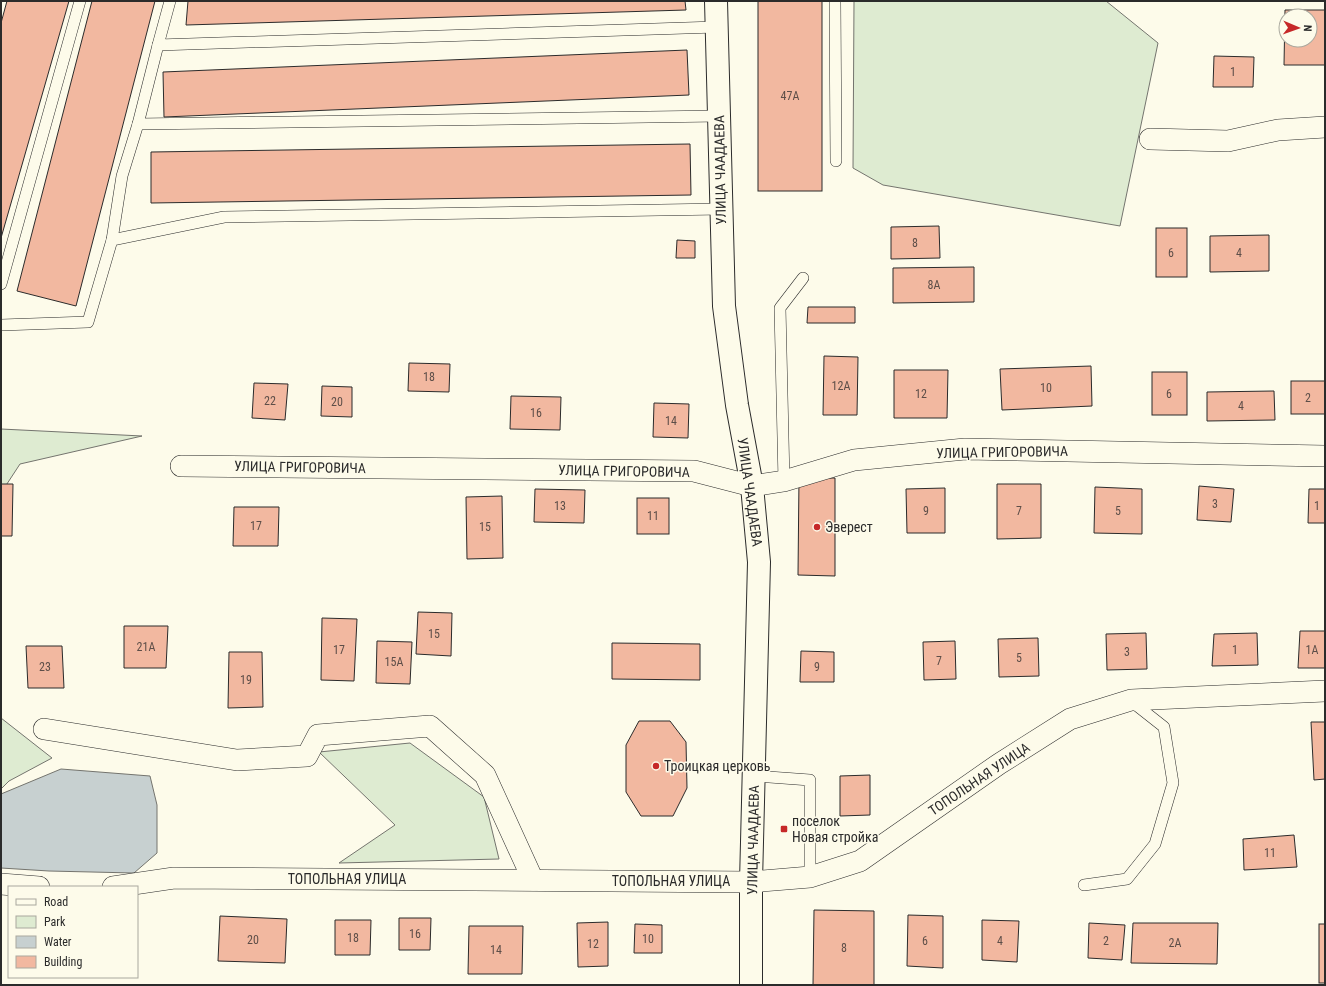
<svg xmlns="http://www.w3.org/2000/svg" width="1326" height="986" font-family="'Roboto Condensed',sans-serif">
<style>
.green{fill:#deebd1;stroke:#74746e}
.water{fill:#c7d0d0;stroke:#74746e}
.building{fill:#f2b8a0;stroke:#2b2b2b;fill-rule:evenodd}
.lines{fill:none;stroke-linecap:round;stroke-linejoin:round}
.lane-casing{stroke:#2b2b2b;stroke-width:12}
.street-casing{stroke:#2b2b2b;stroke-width:22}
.secondary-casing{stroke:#2b2b2b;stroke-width:24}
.lane{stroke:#fdfbea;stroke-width:11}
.street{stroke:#fdfbea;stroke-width:21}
.secondary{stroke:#fdfbea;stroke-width:22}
.poi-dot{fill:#c62828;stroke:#fdfbea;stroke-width:1.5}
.labels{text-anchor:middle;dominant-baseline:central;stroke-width:3;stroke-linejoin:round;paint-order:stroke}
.number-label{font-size:12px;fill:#5d4e48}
.street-label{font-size:14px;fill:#2b2b2b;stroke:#fdfbea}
.poi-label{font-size:14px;fill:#2b2b2b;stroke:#fdfbea;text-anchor:start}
</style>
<rect width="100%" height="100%" fill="#fdfbea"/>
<g class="green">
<polygon points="854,1 1106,1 1158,43 1120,226 883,185 853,168"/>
<polygon points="1,429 142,436 20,464 1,493"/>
<polygon points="1,718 52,758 9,781 1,789"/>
<polygon points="410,743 484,797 499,859 339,863 395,825 319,752"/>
</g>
<polygon class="water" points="61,769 150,776 157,805 157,853 134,873 49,871 1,868 1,794"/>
<g class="building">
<polygon points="7,1 69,1 1,238 1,23"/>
<polygon points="92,1 155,1 76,306 17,291"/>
<polygon points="188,1 685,1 686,10 186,25"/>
<rect x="758" y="1" width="64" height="190"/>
<path d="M1285,10h40v55h-41zM1286,16h24v24h-24z"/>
<polygon points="687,50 689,95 164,117 163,72"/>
<polygon points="1214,56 1254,57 1253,87 1213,87"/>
<polygon points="690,144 691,195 151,203 151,152"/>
<polygon points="939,226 940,258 891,259 891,227"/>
<rect x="1156" y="228" width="31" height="49"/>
<polygon points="1269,235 1269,271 1210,272 1210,236"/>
<polygon points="677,240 695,241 695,258 676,258"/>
<polygon points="974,267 974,302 893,303 893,268"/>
<polygon points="808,307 855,307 855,323 807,323"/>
<polygon points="824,356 858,357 857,415 823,415"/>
<polygon points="409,363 450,364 449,392 408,391"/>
<polygon points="1091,366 1092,406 1002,410 1000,369"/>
<polygon points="894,370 948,370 947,418 894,418"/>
<rect x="1152" y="372" width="35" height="43"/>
<rect x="1291" y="381" width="34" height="33"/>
<polygon points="254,383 288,384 285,420 252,418"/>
<polygon points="322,386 352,387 352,417 321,416"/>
<polygon points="1274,391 1275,420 1207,421 1207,392"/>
<polygon points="511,396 561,397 560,430 510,429"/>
<polygon points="654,403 689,404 688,438 653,437"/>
<polygon points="799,478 835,478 835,576 798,575"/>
<polygon points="1,484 13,484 12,536 1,536"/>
<polygon points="997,484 1041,484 1041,538 997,539"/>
<polygon points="1199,486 1234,489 1231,522 1197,520"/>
<polygon points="1095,487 1142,489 1142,534 1094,533"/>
<polygon points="945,488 945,533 907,533 906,489"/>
<polygon points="535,489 585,490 584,523 534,522"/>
<polygon points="1309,489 1325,489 1325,523 1308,523"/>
<polygon points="502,496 503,558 467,559 466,497"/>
<rect x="637" y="498" width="32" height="36"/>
<polygon points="234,507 279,507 278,546 233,546"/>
<polygon points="418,612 452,613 451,656 416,654"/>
<polygon points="322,618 357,619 354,681 321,680"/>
<polygon points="124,626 168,626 166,668 124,668"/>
<polygon points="1300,631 1325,631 1325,668 1298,668"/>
<polygon points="1146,633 1147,669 1107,670 1106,634"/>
<polygon points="1257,633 1258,665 1212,666 1214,634"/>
<polygon points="1038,638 1039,676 999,677 998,639"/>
<polygon points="377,641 412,642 410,684 376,683"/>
<polygon points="955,641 956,679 924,680 923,642"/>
<polygon points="612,643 700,644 700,680 612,679"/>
<polygon points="26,646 62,646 64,688 28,688"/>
<polygon points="801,651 834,652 834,682 800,682"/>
<polygon points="229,652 262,652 263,707 228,708"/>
<polygon points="639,721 670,721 686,742 687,788 673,816 641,816 626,792 626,745"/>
<polygon points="1311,722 1325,722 1325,779 1314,780"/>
<polygon points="870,775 870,815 840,816 840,776"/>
<polygon points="1294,835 1297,867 1244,870 1243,839"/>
<polygon points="814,910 874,911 874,985 813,985"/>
<polygon points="908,915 943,916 943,968 907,966"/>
<polygon points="220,916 287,919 285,963 218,961"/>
<polygon points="399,918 431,918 430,950 399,950"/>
<polygon points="335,920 371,920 370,955 335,955"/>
<polygon points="982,920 1019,921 1017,962 982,960"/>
<polygon points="608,922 608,966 578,967 577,923"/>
<polygon points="1089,923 1125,925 1122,960 1088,958"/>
<polygon points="1133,923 1218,923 1217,964 1131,963"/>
<polygon points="635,924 662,925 662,953 634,953"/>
<rect x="1319" y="924" width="6" height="59"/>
<polygon points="469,926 523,926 522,974 468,974"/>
</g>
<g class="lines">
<defs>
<g id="lane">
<polyline points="170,1 158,45 716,27"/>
<polyline points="835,1 836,161"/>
<polyline points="158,45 138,124 719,116"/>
<polyline points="112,240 122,176 138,124"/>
<polyline points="1,284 80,1"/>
<polyline points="1,325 88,322 112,240 224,217 721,209"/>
<polyline points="784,481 780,308 803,278"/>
<polyline points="754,776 810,780 810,877"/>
<polyline points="1084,885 1127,879 1155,844 1173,783 1164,727 1131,701"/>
</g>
<g id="street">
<polyline points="1150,139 1228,141 1278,130 1325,127"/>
<polyline points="181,466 694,471 752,486 784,481 854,460 965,449 1325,456"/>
<polyline points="44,729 237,760 307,756 318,735 430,726 485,775 533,880"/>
<polyline points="1,884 39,887"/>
<polyline points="113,887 174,878 751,882 810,877 860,861 999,764 1070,719 1131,700 1325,691"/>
</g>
<polyline id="secondary" points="716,1 724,306 737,405 752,486 759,562 751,882 751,985"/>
</defs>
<use href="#lane" class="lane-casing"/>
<use href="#street" class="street-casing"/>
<use href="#secondary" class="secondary-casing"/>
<use href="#lane" class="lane"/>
<use href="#street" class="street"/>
<use href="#secondary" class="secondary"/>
</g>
<g class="poi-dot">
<circle cx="817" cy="527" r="4"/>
<circle cx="656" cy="766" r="4"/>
<rect x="780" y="825" width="8" height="8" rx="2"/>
</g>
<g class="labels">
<g class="number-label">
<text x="1233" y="72">1</text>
<text x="790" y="96">47А</text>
<text x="915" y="243">8</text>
<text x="1171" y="253">6</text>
<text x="1239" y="253">4</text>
<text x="934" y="285">8А</text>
<text x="429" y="377">18</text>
<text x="841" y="386">12А</text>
<text x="1046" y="388">10</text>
<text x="921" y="394">12</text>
<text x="1169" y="394">6</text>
<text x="1308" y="398">2</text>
<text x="270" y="401">22</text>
<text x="337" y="402">20</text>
<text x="1241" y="406">4</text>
<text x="536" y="413">16</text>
<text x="671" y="421">14</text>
<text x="1215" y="504">3</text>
<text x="560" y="506">13</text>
<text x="1317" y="506">1</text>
<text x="926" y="511">9</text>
<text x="1019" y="511">7</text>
<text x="1118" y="511">5</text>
<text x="653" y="516">11</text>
<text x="256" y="526">17</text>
<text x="485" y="527">15</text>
<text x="434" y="634">15</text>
<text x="146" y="647">21А</text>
<text x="339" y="650">17</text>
<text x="1235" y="650">1</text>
<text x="1312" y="650">1А</text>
<text x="1127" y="652">3</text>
<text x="1019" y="658">5</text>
<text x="939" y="661">7</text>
<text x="394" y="662">15А</text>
<text x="45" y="667">23</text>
<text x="817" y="667">9</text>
<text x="246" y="680">19</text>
<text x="1270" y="853">11</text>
<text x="415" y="934">16</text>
<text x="353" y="938">18</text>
<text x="648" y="939">10</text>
<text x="253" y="940">20</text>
<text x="925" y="941">6</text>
<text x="1000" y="941">4</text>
<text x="1106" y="941">2</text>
<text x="1175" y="943">2А</text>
<text x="593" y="944">12</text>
<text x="844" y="948">8</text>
<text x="496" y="950">14</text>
</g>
<g class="street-label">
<text transform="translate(720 170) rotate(-91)">УЛИЦА ЧААДАЕВА</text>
<text transform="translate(1002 452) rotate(-1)">УЛИЦА ГРИГОРОВИЧА</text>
<text transform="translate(300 467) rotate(1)">УЛИЦА ГРИГОРОВИЧА</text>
<text transform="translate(624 471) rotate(1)">УЛИЦА ГРИГОРОВИЧА</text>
<text transform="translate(750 492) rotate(82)">УЛИЦА ЧААДАЕВА</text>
<text transform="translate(979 779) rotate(-34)">ТОПОЛЬНАЯ УЛИЦА</text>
<text transform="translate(753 840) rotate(-89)">УЛИЦА ЧААДАЕВА</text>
<text x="347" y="879">ТОПОЛЬНАЯ УЛИЦА</text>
<text x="671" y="881">ТОПОЛЬНАЯ УЛИЦА</text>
</g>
<g class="poi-label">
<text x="825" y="527">Эверест</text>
<text x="664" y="766">Троицкая церковь</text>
<text x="792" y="821">поселок<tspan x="792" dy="16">Новая стройка</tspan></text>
</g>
</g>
<rect width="1326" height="986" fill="none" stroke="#2b2b2b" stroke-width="4"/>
<rect x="8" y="886" width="130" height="92" fill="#fdfbea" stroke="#a9a89e"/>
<rect x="16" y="899" width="20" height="6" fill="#fdfbea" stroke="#a9a89e"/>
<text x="44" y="906" font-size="12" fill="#2b2b2b">Road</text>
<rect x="16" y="916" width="20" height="12" fill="#deebd1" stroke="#a9a89e"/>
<text x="44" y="926" font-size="12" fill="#2b2b2b">Park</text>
<rect x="16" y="936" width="20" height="12" fill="#c7d0d0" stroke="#a9a89e"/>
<text x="44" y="946" font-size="12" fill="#2b2b2b">Water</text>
<rect x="16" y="956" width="20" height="12" fill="#f2b8a0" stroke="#a9a89e"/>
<text x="44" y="966" font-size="12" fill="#2b2b2b">Building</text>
<g transform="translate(1298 28) rotate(92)"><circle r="19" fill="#fdfbea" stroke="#a9a89e"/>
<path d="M0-3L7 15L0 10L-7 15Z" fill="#c62828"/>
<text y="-6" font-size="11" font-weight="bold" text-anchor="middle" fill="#2b2b2b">N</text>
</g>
</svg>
